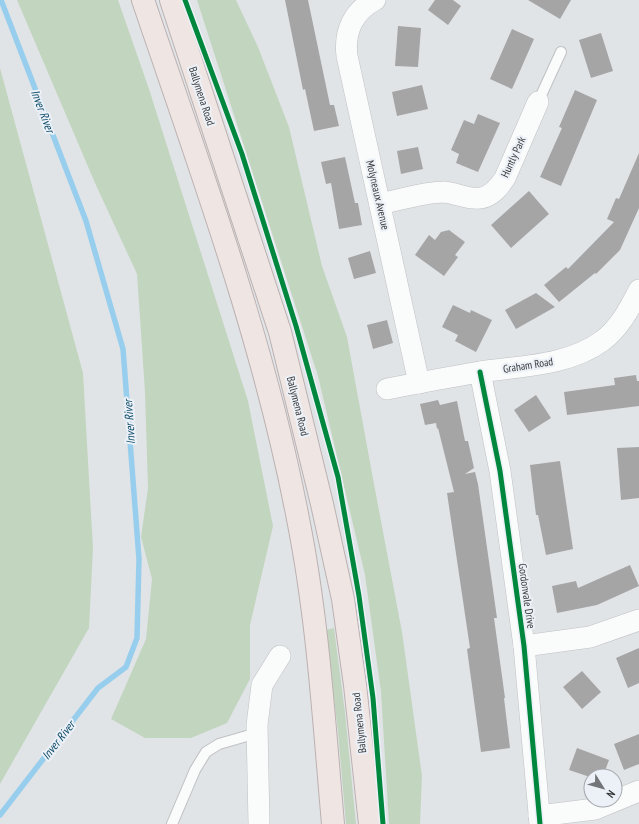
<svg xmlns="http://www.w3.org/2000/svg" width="639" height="824" font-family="'PT Sans Narrow',sans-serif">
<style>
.green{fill:#c2d5bf}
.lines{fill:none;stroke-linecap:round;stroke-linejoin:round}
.stream{stroke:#98ceed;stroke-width:5.5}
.building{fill:#a5a5a6}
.service-casing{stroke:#bfc1c4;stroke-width:12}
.minor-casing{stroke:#bfc1c4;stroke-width:22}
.trunk-casing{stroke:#bcb1b1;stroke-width:24}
.service{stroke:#fafbfb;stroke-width:10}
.minor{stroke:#fafbfb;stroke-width:21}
.trunk{stroke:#efe6e4;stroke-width:22}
.cycleway-casing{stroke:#ecf1f7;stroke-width:8}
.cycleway{stroke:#00873e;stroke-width:5}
.labels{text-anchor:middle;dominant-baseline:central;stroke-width:4;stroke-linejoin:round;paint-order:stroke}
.street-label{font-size:11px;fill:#38393c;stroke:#ecf1f7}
.water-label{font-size:12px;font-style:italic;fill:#0d4b68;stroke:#ecf1f7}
</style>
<rect width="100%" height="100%" fill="#e1e4e7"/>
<g class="green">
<polygon points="17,0 118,0 149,89 248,401 273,526 250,625 250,679 227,723 191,738 145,738 111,719 146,639 152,579 141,537 148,488 145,392 137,274 95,183"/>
<polygon points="197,0 236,0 258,47 289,127 322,266 347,337 374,484 402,632 422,776 420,824 389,824 381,692 365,575 318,376"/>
<polygon points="0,68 83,373 93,548 89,628 0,784"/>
<polygon points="334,628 345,713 356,824 346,824 338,732 326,630"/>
</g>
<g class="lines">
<polyline class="stream" points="0,815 98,688 126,667 137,638 139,559 123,349 86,221 1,0"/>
</g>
<g class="building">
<polygon points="285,0 308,0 330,105 334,105 339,126 314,131 305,89 303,90"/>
<polygon points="435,0 453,0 461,6 448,25 428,10"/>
<polygon points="528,0 571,0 560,19"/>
<polygon points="398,26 421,28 418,67 395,66"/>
<polygon points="512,29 534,39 512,89 490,79"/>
<polygon points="601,33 613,71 591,78 579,40"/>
<polygon points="422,85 428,109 397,116 392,92"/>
<polygon points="575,90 597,100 561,186 540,177 562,128 559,127"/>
<polygon points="478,114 500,123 478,172 456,163 459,154 451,150 464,120 474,124"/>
<polygon points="418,147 423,169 401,174 397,151"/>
<polygon points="639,153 639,208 620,250 596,274 595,273 559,302 544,285 566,267 568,269 614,222 607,219 616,198 619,199"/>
<polygon points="345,157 355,203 358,203 362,225 339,229 331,183 326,184 321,162"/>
<polygon points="529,191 549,214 511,248 491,225"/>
<polygon points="449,230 465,242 455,255 458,257 444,276 415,255 429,235 435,240 441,232"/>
<polygon points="370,251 376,273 354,279 348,258"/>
<polygon points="536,293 555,307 516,329 505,310"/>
<polygon points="453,305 470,313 471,310 492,320 476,352 455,341 458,335 442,327"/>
<polygon points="387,320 393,343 373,349 367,325"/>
<polygon points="636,375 637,381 639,381 639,406 567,415 564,392 615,385 614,378"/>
<polygon points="536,395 551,418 529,432 514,410"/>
<polygon points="438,400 440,405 457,401 465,441 468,441 474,468 465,474 475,472 478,484 497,618 494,618 505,698 504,698 510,748 481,752 467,649 470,648 447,493 454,492 438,428 437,429 436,423 425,425 420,404"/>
<polygon points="639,447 639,498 621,500 617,448"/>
<polygon points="560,461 573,549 546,555 538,515 536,515 530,465"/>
<polygon points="630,565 639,586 597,605 557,613 552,586 576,581 578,588"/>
<polygon points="639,648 639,683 628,688 616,658"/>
<polygon points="582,671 601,692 582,709 563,687"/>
<polygon points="639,734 639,764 624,770 614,744"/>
<polygon points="577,748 609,760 603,776 587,776 569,770"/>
</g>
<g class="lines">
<defs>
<g id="service">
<polyline points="538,102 561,52"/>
<polyline points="172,824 195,770 206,752 219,744 257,733"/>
</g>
<g id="minor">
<path d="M375,0c-22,11 -31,32 -28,56l72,327"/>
<path d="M380,204c19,-4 45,-12 64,-12 12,1 25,8 37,6 11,-2 18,-11 24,-20l33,-76"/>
<polyline points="480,372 500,471 524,646 540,824"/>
<path d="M387,389c31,-6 62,-12 93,-17 40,-6 88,-6 122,-31 17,-12 28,-33 37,-51"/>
<polyline points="524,646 590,637 639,620"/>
<polyline points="539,816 595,809 639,791"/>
<polyline points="259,824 257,725 262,685 280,656"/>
</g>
<g id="trunk">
<path d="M143,0c58,171 121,341 155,519 20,100 26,203 35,305"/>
<polyline points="171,0 280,332 322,504 343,599 355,685 370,824"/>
</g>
</defs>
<use href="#service" class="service-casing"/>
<use href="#minor" class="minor-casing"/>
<use href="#trunk" class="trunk-casing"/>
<use href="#service" class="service"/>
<use href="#minor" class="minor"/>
<use href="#trunk" class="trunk"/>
<defs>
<g id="cycleway">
<polyline points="185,0 242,154 296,326 338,477 359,596 373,698 383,824"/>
<polyline points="480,372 500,471 524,646 540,824"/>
</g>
</defs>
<use href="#cycleway" class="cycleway-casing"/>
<use href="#cycleway" class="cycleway"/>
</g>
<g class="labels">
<g class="street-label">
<text transform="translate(202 96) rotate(72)">Ballymena Road</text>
<text transform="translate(513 157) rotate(-65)">Huntly Park</text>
<text transform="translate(378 195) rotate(77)">Molyneaux Avenue</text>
<text transform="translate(528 365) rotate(-9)">Graham Road</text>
<text transform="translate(298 406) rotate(76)">Ballymena Road</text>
<text transform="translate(527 596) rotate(82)">Gordonvale Drive</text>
<text transform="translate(359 723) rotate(-96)">Ballymena Road</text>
</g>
<g class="water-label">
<text transform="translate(43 111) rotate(69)">Inver River</text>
<text transform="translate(129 422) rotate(-94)">Inver River</text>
<text transform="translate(58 740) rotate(-52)">Inver River</text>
</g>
</g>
<g transform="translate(603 788) rotate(127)"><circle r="19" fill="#ecf1f7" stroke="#a4a7ac"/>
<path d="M0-3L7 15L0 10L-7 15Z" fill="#737578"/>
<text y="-6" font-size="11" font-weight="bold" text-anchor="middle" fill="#38393c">N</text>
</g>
</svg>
